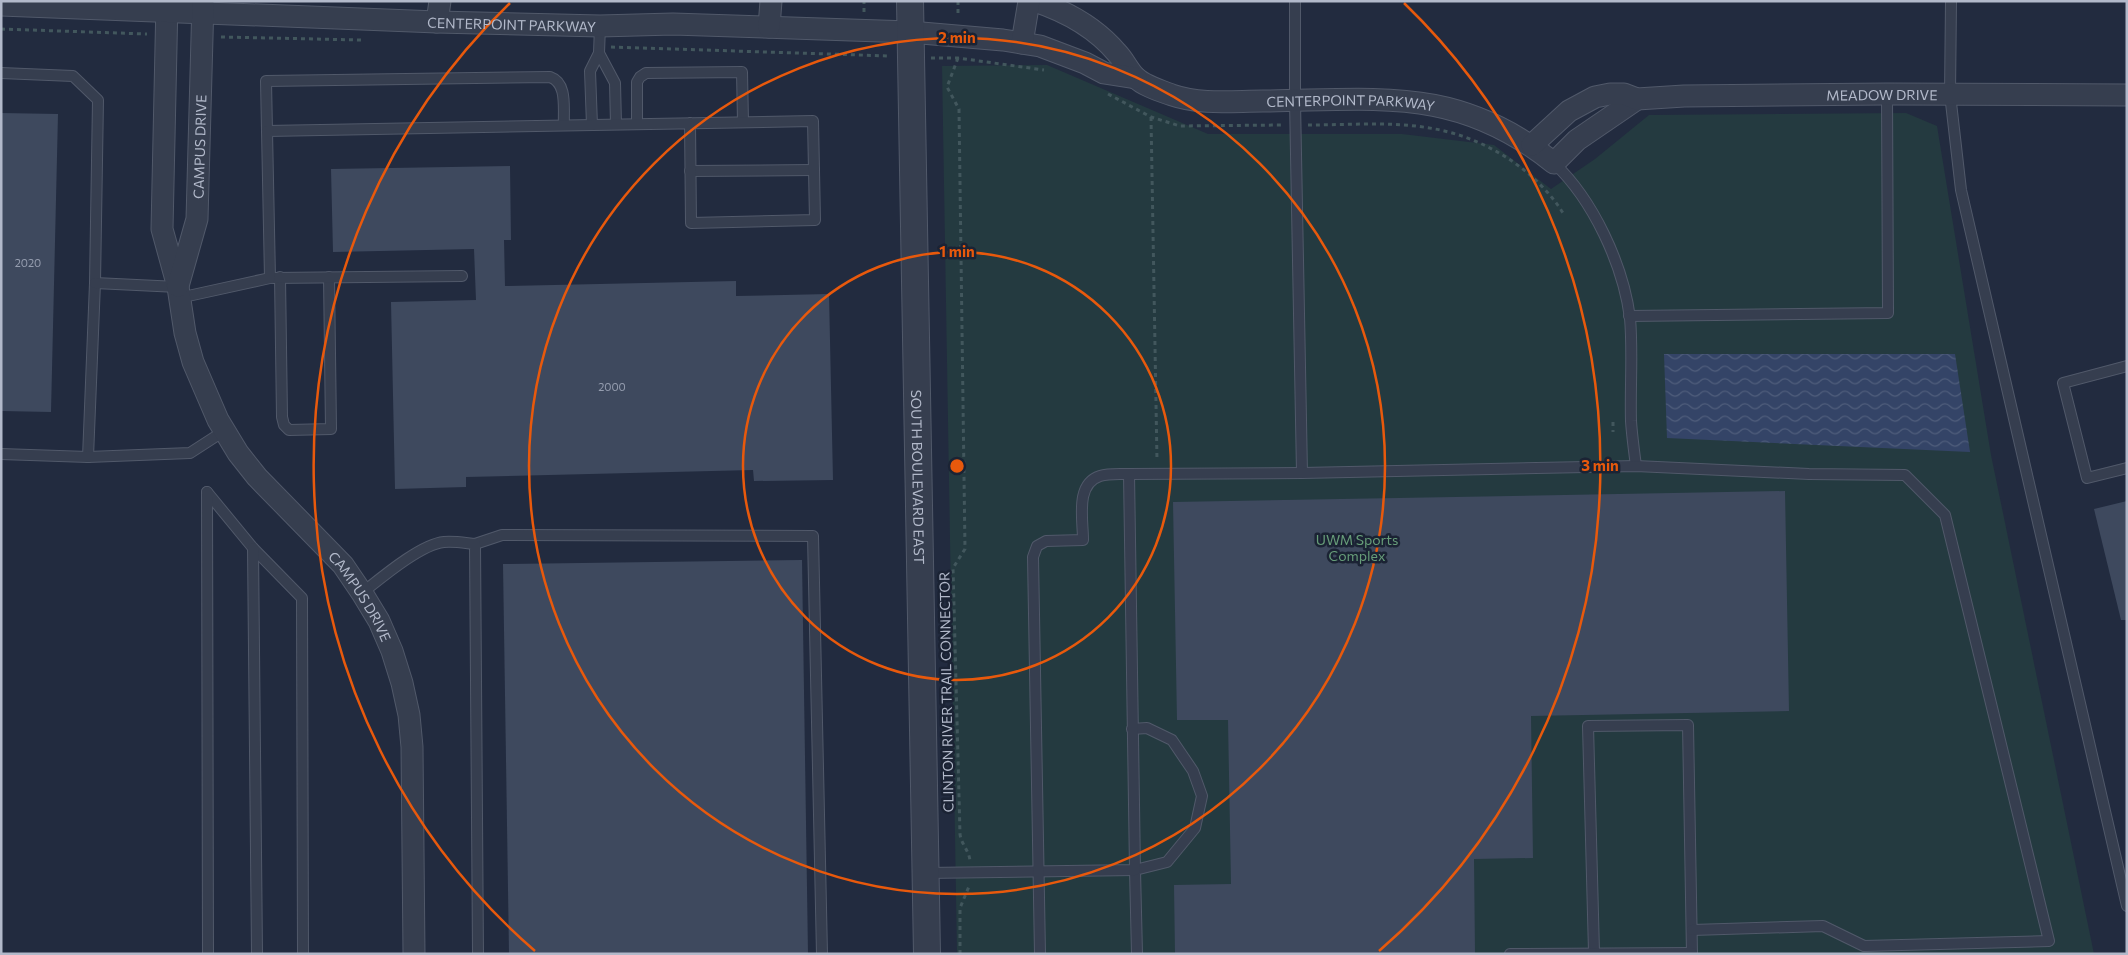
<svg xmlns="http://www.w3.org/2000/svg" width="2128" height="955" font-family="Commissioner,sans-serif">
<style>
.green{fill:#243a40}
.water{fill:url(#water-waves)}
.building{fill:#3e495e}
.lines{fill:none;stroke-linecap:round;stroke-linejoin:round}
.service-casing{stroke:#51596a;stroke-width:12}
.minor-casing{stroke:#51596a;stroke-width:23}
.tertiary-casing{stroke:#51596a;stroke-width:28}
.path{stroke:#42575d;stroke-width:3;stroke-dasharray:4 4;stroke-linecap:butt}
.service{stroke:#363e4f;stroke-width:10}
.minor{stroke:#363e4f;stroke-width:21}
.tertiary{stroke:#363e4f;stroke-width:26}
.ring{fill:none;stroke:#e8590c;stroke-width:2.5}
.labels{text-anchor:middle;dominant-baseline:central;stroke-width:5;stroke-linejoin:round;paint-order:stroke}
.number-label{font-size:11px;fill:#959daf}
.street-label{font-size:14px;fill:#b2b9ca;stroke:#1b2334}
.park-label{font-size:14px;fill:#679d79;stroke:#1b2334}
.centre{fill:#e8590c;stroke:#1b2334;stroke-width:2.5}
.ring-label{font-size:15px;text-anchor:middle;font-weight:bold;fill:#e8590c;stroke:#1b2334;stroke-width:5;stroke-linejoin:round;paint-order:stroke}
</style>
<defs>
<pattern id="water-waves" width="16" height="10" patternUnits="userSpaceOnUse" patternTransform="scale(1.25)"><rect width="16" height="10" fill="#344467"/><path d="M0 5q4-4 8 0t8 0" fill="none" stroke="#4f5d7b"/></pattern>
</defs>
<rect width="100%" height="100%" fill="#222b3f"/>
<polygon class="green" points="1047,65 1208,134 1402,134 1494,145 1551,189 1595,159 1649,115 1906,113 1937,126 1991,455 2094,954 957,954 942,66"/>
<polygon class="water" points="1664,354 1955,354 1970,452 1667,438"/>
<g class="building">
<polygon points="1,113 58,114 51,412 1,411"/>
<polygon points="510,166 511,240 504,240 505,286 736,281 736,296 829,294 833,480 754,481 753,470 466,477 466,487 395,489 391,302 476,300 474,249 333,252 331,169"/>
<polygon points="1785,491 1789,711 1531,716 1533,858 1474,859 1475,954 1175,954 1174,885 1231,884 1228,720 1177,720 1173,502"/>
<polygon points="2127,501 2127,620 2121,620 2094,509"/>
<polygon points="802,560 808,954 509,954 503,564"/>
</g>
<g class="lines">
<defs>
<g id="service">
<polyline points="1295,1 1295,101 1302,473"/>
<polyline points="1951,1 1950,94 1961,190 2127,906"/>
<polyline points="599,53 615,83 616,124"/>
<polyline points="1,73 73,76 98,100 95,283 88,457"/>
<polyline points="637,124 637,82 640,77 646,73 742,72 743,122"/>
<polyline points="592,125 590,71 599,53 600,26"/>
<path d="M267,131l-1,-50 284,-4c18,6 13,32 14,48"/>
<path d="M1554,163c39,37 69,101 76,155 3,34 0,69 1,103 1,15 3,30 5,45"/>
<polyline points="690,171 814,170"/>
<polyline points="280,277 282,417 284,425 289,430 331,429 329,277"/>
<polyline points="273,278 462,276"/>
<polyline points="95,283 178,287"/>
<polyline points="179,298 270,278 267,131 813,121 815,220 691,223 690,123"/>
<polyline points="1629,316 1888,313 1887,94"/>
<polyline points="2127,366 2063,383 2087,478 2127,468"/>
<polyline points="1,454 88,457 190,453 224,431"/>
<polyline points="207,492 253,548 302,598 303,954"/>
<polyline points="207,492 208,954"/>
<polyline points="475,544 502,535 813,536 822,954"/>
<polyline points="253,548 257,954"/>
<path d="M362,593c19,-15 59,-49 82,-51 10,-1 21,1 31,2l3,410"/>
<polyline points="1132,729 1147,728 1172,740 1193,771 1202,796 1195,828 1167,862 1135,870 1137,954"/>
<polyline points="926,873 1135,870 1129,474"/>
<polyline points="1594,952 1588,726 1688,725 1692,954"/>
<path d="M1040,954l-7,-397 4,-11 9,-5 37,-1c0,-21 -8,-56 17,-64 9,-3 20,-2 29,-2l173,-1 334,-7 173,8 96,1 40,40 104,426 -185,5 -41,-20 -131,4"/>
<polyline points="1510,954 1692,953"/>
</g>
<g id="minor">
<path id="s1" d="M167,1l-5,228 16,58 7,46 8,29 25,58 20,33 19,24 86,88 19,28 17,28 13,30 10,32 7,32 3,32 2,207"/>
<path id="s2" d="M1035,1c30,10 61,27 82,52 7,7 11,17 18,24 9,9 26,14 37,18 29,10 61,6 91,6 114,-1 194,-16 291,62l23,-23 60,-41"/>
<path id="s3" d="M1,5l436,17 163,4 73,-2 237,8 93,8 37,6 45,17 19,10 32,5"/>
<polyline points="437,22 440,1"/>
<polyline points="769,27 771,1"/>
<polyline points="1022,43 1029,1"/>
<path id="s4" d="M1532,145l37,-34 26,-14 15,-3h14l13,5 47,-3 203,-2 240,1"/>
<path id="s5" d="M178,286l19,-67 6,-218"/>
</g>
<g id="tertiary">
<path id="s6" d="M910,1l17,953"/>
</g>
</defs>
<use href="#service" class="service-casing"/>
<use href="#minor" class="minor-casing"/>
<use href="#tertiary" class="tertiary-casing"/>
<g class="path">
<polyline points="958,1 958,17"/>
<polyline points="864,12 864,1"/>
<polyline points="1,29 147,34"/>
<polyline points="221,37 362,40"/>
<polyline points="611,47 890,56"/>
<polyline points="931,58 958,58 1044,70"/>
<path d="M958,58l-11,29 12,22 6,440 -12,19 7,266c1,10 9,16 10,27"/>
<polyline points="1108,94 1151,117 1180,126 1282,125"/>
<polyline points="1151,117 1157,461"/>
<path d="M1308,125c42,0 86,-4 127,4 50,9 101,41 128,84"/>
<polyline points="1613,422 1613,432"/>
<polyline points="960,954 960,908 970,884"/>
</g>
<use href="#service" class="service"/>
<use href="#minor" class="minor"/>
<use href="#tertiary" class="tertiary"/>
</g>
<g class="ring">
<circle cx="957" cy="466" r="214"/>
<circle cx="957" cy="466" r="428"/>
<path d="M535 951A643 643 0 0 1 510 3M1404 3A643 643 0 0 1 1379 951"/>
</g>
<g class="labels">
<g class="number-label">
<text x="28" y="262">2020</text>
<text x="612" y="386">2000</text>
</g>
<g class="street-label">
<text stroke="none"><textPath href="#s3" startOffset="511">CENTERPOINT PARKWAY</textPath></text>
<text stroke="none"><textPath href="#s4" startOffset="368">MEADOW DRIVE</textPath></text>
<text stroke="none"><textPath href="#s2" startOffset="349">CENTERPOINT PARKWAY</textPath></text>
<text stroke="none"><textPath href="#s5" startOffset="142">CAMPUS DRIVE</textPath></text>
<text stroke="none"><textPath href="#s6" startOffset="476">SOUTH BOULEVARD EAST</textPath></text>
<text stroke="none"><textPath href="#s1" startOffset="656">CAMPUS DRIVE</textPath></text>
<text transform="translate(946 692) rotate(-91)">CLINTON RIVER TRAIL CONNECTOR</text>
</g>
<g class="park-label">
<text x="1357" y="539">UWM Sports<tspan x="1357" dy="16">Complex</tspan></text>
</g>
</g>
<circle cx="957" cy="466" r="8" class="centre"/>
<g class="ring-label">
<text x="957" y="43">2 min</text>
<text x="957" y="257">1 min</text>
<text x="1600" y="471">3 min</text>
</g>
<rect width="2128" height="955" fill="none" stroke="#b2b9ca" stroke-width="5"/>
</svg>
